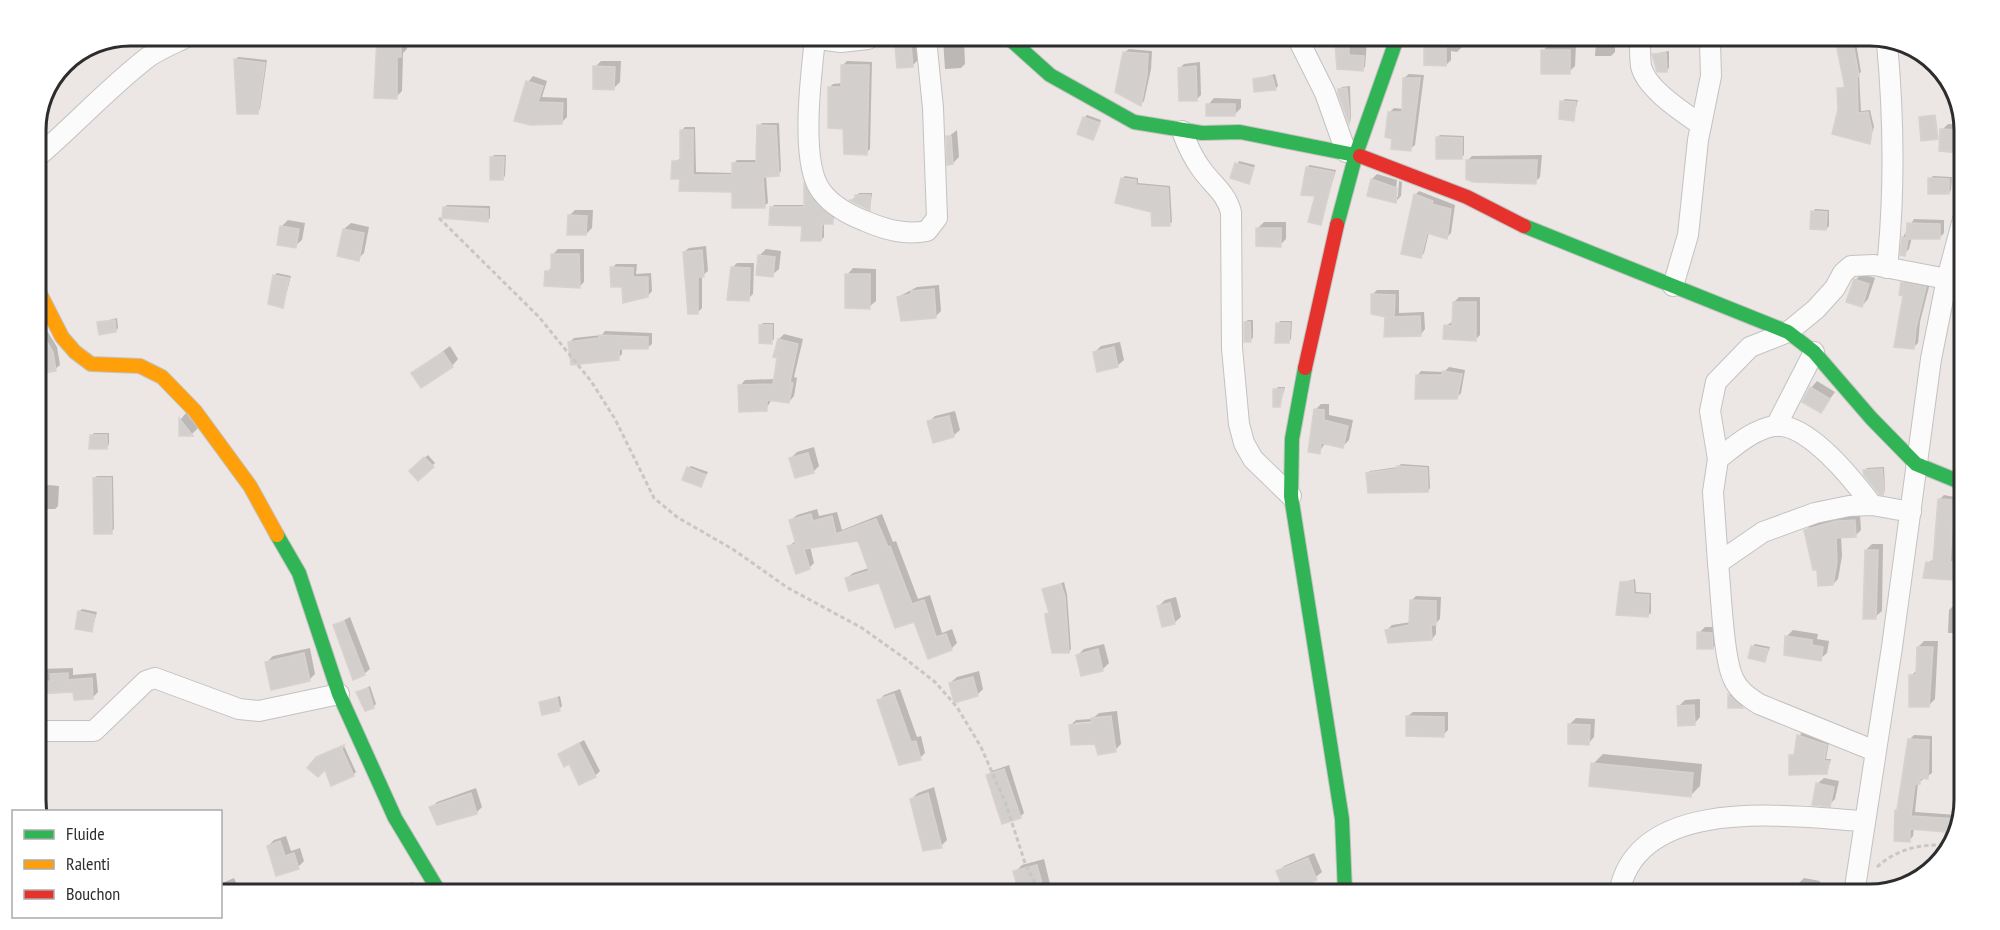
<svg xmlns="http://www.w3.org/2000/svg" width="2000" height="930" font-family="'PT Sans Narrow',sans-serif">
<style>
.shadow{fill:#0003;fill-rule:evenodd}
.building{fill:#d3cfcd;stroke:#d7d2d0;stroke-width:1.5}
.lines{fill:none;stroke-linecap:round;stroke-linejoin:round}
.street-casing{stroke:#c3c2c2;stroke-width:22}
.fast-casing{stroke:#c3c2c2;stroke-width:16}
.slow-casing{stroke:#c3c2c2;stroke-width:16}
.jam-casing{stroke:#c3c2c2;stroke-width:16}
.path{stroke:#c8c7c7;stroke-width:3;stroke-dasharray:4.5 3;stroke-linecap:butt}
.street{stroke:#fcfbfb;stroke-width:20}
.fast{stroke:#30b455;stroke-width:14}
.slow{stroke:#ff9f0a;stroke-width:14}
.jam{stroke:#e5322d;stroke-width:14}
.rim{fill:none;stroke:#2d2d2d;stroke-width:3}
</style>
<rect width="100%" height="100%" fill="#ece6e4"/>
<g class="shadow">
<polygon points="379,37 407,37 407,49 403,53 402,91 396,97"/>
<polygon points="917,39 919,59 912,66 897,47 903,40"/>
<polygon points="943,39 964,39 965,64 961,68 945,69"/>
<polygon points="1339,41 1367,41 1365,67 1362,70 1337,44"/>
<polygon points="1428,41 1462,41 1462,47 1457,52 1451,51 1451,60 1446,65 1426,43"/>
<polygon points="1596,42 1615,42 1615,52 1611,56 1595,56"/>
<polygon points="1837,43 1856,43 1861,72 1859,74 1861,111 1870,110 1874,127 1869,142 1839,109 1838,89 1846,86"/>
<polygon points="1549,44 1576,44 1575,66 1569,72 1543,51"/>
<polygon points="1129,49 1152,51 1151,69 1144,101 1140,105 1124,53"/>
<polygon points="1669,51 1669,68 1667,70 1654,54"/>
<polygon points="238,57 267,60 260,109 257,112 236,60"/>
<polygon points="601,61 621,61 620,82 614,88 595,67"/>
<polygon points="847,61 872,62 870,149 866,153 844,127 829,88 833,84 843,83 843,65"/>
<polygon points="1200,62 1201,95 1196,100 1179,69 1184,64"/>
<polygon points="1275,74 1278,86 1275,89 1254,80"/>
<polygon points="1409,74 1424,75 1415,145 1410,149 1393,137 1390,112 1394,108 1403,109 1404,78"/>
<polygon points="533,76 547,81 542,97 567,98 567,117 561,123 532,123 528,82"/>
<polygon points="1350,86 1351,120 1350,122 1339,93 1342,87"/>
<polygon points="1214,98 1241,99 1241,108 1235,114 1208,105"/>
<polygon points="1565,99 1578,100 1573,119 1562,102"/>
<polygon points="1087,115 1101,120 1093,138 1084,118"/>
<polygon points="762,123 779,123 781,171 778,174 766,175 768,203 764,206 733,190 681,178 673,162 682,158 681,131 685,127 695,127 696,172 733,173 734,163 737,160 757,160 759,126"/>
<polygon points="1948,124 1964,125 1964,146 1959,151 1942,130"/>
<polygon points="957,130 959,157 953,163 948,137"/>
<polygon points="1440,135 1464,136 1464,155 1461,158 1437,138"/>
<polygon points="494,155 506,155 505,176 503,178 491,158"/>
<polygon points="1542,155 1540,177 1535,182 1467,161 1472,156"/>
<polygon points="1239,161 1255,165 1248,182 1232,177"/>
<polygon points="1310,165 1336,170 1320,224 1317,195 1307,167"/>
<polygon points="1377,174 1397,180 1395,197 1398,197 1399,181 1402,182 1401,196 1395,202 1369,195 1372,179"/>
<polygon points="1125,176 1138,178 1138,183 1170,186 1172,222 1169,224 1122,179"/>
<polygon points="1933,176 1952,177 1951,190 1949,193 1930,179"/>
<polygon points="807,181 835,215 832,222 824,223 824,237 821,240 803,225 771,208 774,205 805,205"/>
<polygon points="1419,191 1455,205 1451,233 1447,237 1429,232 1424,253 1420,257 1415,195"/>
<polygon points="859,193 872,193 870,208 852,200"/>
<polygon points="447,205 490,206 490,218 487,221 444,208"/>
<polygon points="1815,209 1829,210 1829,226 1826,229 1813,212"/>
<polygon points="575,210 593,210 592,228 586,234 569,216"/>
<polygon points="1914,219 1944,220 1944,233 1939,238 1912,237 1909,249 1904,254 1903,237"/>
<polygon points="288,220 305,223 302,240 295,246 282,226"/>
<polygon points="1264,222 1286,222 1286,239 1280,245 1258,228"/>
<polygon points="351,223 369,227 364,253 358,259 344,229"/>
<polygon points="706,246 708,271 702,276 702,308 697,313 684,252 689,248"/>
<polygon points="558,249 584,249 584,282 579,287 547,272 553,266 553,254"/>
<polygon points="766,249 781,251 779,269 772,275 760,255"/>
<polygon points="737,263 754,263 753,294 748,299 732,268"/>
<polygon points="616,264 637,264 636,274 651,273 652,291 648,296 624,285 612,268"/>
<polygon points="853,268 876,269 876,301 869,307 847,275"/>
<polygon points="277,273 291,276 283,306 274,276"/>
<polygon points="1862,274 1875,278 1868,299 1862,306 1855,280"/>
<polygon points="1907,279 1930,283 1920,322 1918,343 1913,348 1903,283"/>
<polygon points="939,285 941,311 936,316 898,297 917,287"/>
<polygon points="1377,290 1399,290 1399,313 1424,312 1425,329 1421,334 1386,318 1389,316 1373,294"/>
<polygon points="1459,297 1480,297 1480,335 1475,340 1445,326 1454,321 1454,302"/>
<polygon points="36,313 57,347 60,365 55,369 40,372 36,349"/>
<polygon points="117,318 118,328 116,331 98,323"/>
<polygon points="1248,320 1253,320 1253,338 1250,340 1245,322"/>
<polygon points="1280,321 1292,321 1291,339 1288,342 1278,324"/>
<polygon points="763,323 774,323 774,339 771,342 760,326"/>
<polygon points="605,331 652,333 652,344 647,348 622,348 622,354 618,358 570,342 574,338 602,335"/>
<polygon points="784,334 803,339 794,377 797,378 794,396 789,402 772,399 766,409 740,386 745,380 775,379 779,339"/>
<polygon points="1120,342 1124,360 1117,366 1095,352 1101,346"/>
<polygon points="450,346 458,359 452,366 413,373"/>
<polygon points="1449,367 1465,370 1461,393 1456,398 1417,376 1421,371 1444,372"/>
<polygon points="1817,381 1835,392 1821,411 1811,388"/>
<polygon points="1278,387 1285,387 1280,405 1275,390"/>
<polygon points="1321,404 1329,404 1329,415 1353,420 1349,440 1343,446 1326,442 1319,452 1315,410"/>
<polygon points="955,411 960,430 953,436 929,422 935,416"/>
<polygon points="186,413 198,428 192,434 180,434 181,419"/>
<polygon points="94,433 109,433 109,444 107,447 91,436"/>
<polygon points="1961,442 1960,463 1955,461 1956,447"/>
<polygon points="814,447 819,466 813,472 791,458 797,452"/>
<polygon points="428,455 435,463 418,479 411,471"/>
<polygon points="1401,464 1429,466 1430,488 1428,491 1367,473 1370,471 1398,467"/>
<polygon points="691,466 708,472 701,485 688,468"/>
<polygon points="1884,467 1885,491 1883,493 1865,471 1867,468"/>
<polygon points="97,476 113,476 114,529 111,532 94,478"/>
<polygon points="36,484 59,486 58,506 55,509 36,509"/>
<polygon points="1944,495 1960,498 1957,574 1953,579 1927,563 1935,559 1939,500"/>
<polygon points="817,509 819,516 837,512 842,530 882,514 893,542 896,541 918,599 930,595 942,633 952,629 957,643 951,649 929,657 915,620 880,581 847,578 853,573 869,568 859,539 810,546 814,563 809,568 789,546 797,540 791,520 797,515"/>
<polygon points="1860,515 1861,530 1856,535 1841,536 1842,556 1838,579 1833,584 1818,569 1806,530 1811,525 1842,516"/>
<polygon points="1872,544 1883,544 1882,611 1875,617 1866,550"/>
<polygon points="1635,579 1636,592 1651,593 1651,613 1648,615 1621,583"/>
<polygon points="1064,582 1067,594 1071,649 1069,652 1047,614 1050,611 1044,590"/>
<polygon points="1416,596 1441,597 1440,619 1436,623 1436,634 1432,639 1387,630 1392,625 1411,622 1411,601"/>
<polygon points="1176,597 1181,617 1174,623 1159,606 1165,600"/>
<polygon points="1952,607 1959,607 1959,633 1948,633 1949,610"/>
<polygon points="82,609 97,612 92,630 79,612"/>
<polygon points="350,617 370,669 364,674 335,625"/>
<polygon points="1705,627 1718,627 1719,641 1713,648 1699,633"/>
<polygon points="1793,630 1818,634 1817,639 1829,641 1827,653 1820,659 1786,637"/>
<polygon points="1924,641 1938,641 1935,699 1928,706 1911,676 1918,669 1918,647"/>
<polygon points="1104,644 1109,663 1103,669 1078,655 1084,649"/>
<polygon points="1755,644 1770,647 1765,661 1753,646"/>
<polygon points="310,648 315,674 309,680 267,662 273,656"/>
<polygon points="73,668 73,675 96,673 98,692 92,698 75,691 36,692 36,672 39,669"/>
<polygon points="979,671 983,689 977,695 950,683 957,677"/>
<polygon points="370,686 376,704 373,707 358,692"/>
<polygon points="900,689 917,737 921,736 925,753 920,758 879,701 884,695"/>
<polygon points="1735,689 1748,701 1743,706 1730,706 1730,694"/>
<polygon points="560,696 562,706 559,709 541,702"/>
<polygon points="1700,699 1700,717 1694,724 1679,706 1685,700"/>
<path d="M1117,711l4,33 -6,6 -44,-25 5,-5 16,-1 7,-6zM1099,721v3l-24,2v-3z"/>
<polygon points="1413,712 1448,712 1448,730 1443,735 1408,716"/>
<polygon points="1576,718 1595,719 1594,737 1588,744 1570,724"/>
<polygon points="1801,733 1829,742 1826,759 1831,759 1827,772 1790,756 1796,753"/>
<polygon points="1914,735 1932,736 1932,773 1918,783 1915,812 1957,815 1957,831 1914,828 1913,836 1909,841 1896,810 1899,807 1909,740"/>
<polygon points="584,740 600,771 595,776 560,754"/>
<polygon points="344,746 356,772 353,775 317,758"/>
<polygon points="1603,754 1702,764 1700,786 1690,796 1593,764"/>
<polygon points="1009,765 1024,813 1020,817 988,775 992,771"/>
<polygon points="1824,778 1839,781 1835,799 1829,805 1817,784"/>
<polygon points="934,787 947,840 941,846 911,799 918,793"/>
<polygon points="476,788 482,807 476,813 431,808 437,802"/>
<polygon points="37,808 43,808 43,812 38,812"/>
<polygon points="286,836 291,851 300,848 304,861 298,867 268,846 274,840"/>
<polygon points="1314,853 1322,872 1312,880 1315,887 1310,892 1286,892 1278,872 1284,866"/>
<polygon points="1044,859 1050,884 1055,883 1058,891 1027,891 1015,872 1022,865"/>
<polygon points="234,878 238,887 220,887 220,884"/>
<polygon points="1804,878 1820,881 1818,894 1796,894 1798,884"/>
<polygon points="413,882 414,888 395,888 398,885"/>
</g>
<g class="building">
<polygon points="377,37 401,37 401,57 397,57 397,99 374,98"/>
<polygon points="1349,42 1349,55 1364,56 1363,71 1337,69 1335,43"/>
<polygon points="1424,43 1446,43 1446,66 1424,65"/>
<polygon points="1836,43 1853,43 1859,76 1857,77 1858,113 1868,112 1872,130 1870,144 1832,134 1838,109 1837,88 1845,88"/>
<polygon points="911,45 913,67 897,68 895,46"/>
<rect x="1541" y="50" width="29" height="24"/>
<polygon points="1123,52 1148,54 1147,75 1141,106 1115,92"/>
<polygon points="1666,53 1667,72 1657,72 1652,54"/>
<polygon points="234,59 265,63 258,114 237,114"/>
<polygon points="841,65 869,65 867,155 844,154 843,129 828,128 828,87 841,87"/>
<polygon points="593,66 615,67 614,90 593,89"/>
<polygon points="1196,66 1197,101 1179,101 1178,68"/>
<polygon points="1272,76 1276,90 1254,92 1253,79"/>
<polygon points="1403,78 1420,78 1411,151 1391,149 1392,139 1385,137 1388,112 1402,112"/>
<polygon points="526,81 543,86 538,102 563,103 562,124 531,125 514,121"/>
<polygon points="1347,88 1350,120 1349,124 1338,93 1338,89"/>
<polygon points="1560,101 1576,102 1574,121 1559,119"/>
<rect x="1206" y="104" width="29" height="12"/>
<polygon points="1935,115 1938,139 1921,141 1919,117"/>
<polygon points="1083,117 1100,123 1093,140 1077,134"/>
<polygon points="757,125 776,126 779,176 763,177 765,208 732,208 732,192 679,191 680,179 671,179 672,161 680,161 680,130 693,130 693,175 732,175 732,163 756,163"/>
<polygon points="1940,129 1960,130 1959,153 1939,151"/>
<polygon points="946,136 951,136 953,164 947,165"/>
<polygon points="1436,137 1462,138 1462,159 1436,159"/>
<polygon points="490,157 504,157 503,180 490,180"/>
<polygon points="1466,160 1537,160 1536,184 1473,182 1466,179"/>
<polygon points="1235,163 1254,168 1249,184 1230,178"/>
<polygon points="1306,167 1334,172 1321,225 1308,222 1315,196 1301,195"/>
<polygon points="1121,178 1136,180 1136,185 1168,188 1170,226 1152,226 1151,212 1115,203"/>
<polygon points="1928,178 1949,179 1949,194 1928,194"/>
<polygon points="1371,179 1397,188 1396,203 1367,196"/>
<polygon points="804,182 813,200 833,218 833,224 822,224 821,241 801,241 802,226 769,225 770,207 804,207"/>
<polygon points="1414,194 1433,201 1432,204 1451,209 1447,239 1427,233 1421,258 1401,254"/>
<polygon points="855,195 870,195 870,210 849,200 855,200"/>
<polygon points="443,207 488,209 488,222 442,218"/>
<polygon points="1811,211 1827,212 1826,230 1810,229"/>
<polygon points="568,215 587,216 586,235 567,235"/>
<polygon points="1907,223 1940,224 1940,239 1908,239 1905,256 1900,255 1902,237 1906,238"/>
<polygon points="280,226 299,229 296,248 277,245"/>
<polygon points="1256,228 1281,228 1281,247 1256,246"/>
<polygon points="343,229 364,233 359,261 337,256"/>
<polygon points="702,250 704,277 698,277 698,314 688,314 683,252"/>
<polygon points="551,254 579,254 580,288 544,286 545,271 551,271"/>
<polygon points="758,255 775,257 773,277 756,275"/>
<polygon points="610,267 633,268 633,277 648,277 648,297 623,303 622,287 611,287"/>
<polygon points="731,267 750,268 749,301 727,300"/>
<polygon points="845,274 870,274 870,309 845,308"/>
<polygon points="273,275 289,278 283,308 268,304"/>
<polygon points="1854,279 1869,284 1862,307 1846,302"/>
<polygon points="1901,282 1926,287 1916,328 1914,349 1894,347 1903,296 1899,295"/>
<polygon points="934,289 936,318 901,321 897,297 911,294 911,291"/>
<polygon points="1371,294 1395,295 1394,317 1420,316 1421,336 1384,337 1385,318 1390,318 1371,314"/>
<polygon points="1453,302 1476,302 1476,341 1443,339 1444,325 1452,326"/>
<polygon points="115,320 116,332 99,335 97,322"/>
<polygon points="1244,322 1250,322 1251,342 1244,342"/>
<polygon points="36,323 53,352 56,371 39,374"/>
<polygon points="1276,323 1290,323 1289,343 1275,343"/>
<polygon points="759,325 772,325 772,344 759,343"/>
<polygon points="599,335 648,337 648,349 619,349 619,360 571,365 568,342 599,338"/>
<polygon points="778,339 798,344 790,382 793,383 789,403 767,400 767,411 739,412 738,385 773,384 777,358 773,357"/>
<polygon points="1114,347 1118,367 1097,372 1093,352"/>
<polygon points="443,352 453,367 421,388 411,373"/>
<polygon points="1443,371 1462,374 1457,399 1415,399 1416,375 1442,375"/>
<polygon points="1810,387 1830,399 1821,413 1802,402"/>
<polygon points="1273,389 1283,389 1280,407 1273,407"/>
<polygon points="1314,409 1324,410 1324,420 1348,426 1343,448 1321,443 1320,454 1308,452"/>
<polygon points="949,416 954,437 933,443 927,421"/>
<polygon points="179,418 182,422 193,436 179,436"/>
<polygon points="90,435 107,435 107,449 89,449"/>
<polygon points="808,453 814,473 795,478 789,458"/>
<polygon points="424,457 434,467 418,481 409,471"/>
<polygon points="1397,466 1427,468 1428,492 1368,493 1366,473 1396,469"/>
<polygon points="687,467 706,475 701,487 682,480"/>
<polygon points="1882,469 1884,490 1883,495 1879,494 1864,475 1863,470"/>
<polygon points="93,478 111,478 112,534 94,534"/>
<polygon points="1938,499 1954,500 1950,562 1954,562 1953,580 1923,578 1926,562 1933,563"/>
<polygon points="811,514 813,521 832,516 836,534 876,519 888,547 890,546 912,604 924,600 936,637 946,634 952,650 928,659 914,622 895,628 879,583 849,591 845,578 869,571 858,541 804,549 810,569 796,574 787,546 796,544 789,520"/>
<polygon points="1855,520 1856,537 1836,538 1837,562 1833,585 1818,586 1817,570 1813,570 1804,530 1836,521"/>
<polygon points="1865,550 1878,550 1876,619 1863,619"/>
<polygon points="1633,581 1634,594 1649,595 1648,617 1616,615 1620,582"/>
<polygon points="1061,584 1065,597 1069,653 1052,653 1046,622 1045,614 1049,613 1042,589"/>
<polygon points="1410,600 1436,601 1436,625 1431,625 1432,640 1388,643 1385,630 1409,625"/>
<polygon points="1170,603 1175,624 1162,627 1157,606"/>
<polygon points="78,611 95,615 92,632 75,629"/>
<polygon points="344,621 365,675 353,680 333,625"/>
<polygon points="1697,632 1712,633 1713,649 1697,649"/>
<polygon points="1785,636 1812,640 1812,645 1823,647 1821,661 1784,655"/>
<polygon points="1751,646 1768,649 1765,662 1748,658"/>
<polygon points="1917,647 1933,647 1929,707 1909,707 1909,675 1916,675"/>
<polygon points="1098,649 1103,671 1081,676 1076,655"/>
<polygon points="304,653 310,681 271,690 265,662"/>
<polygon points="68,673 68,680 92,678 93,699 74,700 73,692 36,694 36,682 51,681 50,674"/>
<polygon points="973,677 978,696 954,703 949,683"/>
<polygon points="368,688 374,708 365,711 356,692"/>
<polygon points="894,694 911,742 916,741 921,760 899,765 877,700"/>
<polygon points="1728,694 1735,701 1743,708 1728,708"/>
<polygon points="557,698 560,711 542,715 539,702"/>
<polygon points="1694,705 1695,725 1678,726 1677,706"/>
<polygon points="1111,716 1116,752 1098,755 1095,744 1071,745 1069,725 1092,723 1091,718"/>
<polygon points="1406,716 1444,717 1444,737 1406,736"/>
<polygon points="1568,724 1590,725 1589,745 1568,744"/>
<polygon points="1797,735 1827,745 1824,761 1829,761 1827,774 1789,775 1789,755 1794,755"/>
<polygon points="1908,739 1929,740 1928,779 1920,778 1920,784 1915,784 1911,816 1957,819 1957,833 1910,829 1910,842 1894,841 1895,810 1897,810"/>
<polygon points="579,743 596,777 579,785 569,764 564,767 558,754"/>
<polygon points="344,745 342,749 354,776 331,786 325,770 318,777 307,768 316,757"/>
<polygon points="1591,763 1693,773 1691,797 1589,786"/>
<polygon points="1004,769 1021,818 1002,824 986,775"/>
<polygon points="1816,783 1834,787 1830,807 1812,805"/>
<polygon points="471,793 477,814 437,825 429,807"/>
<polygon points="928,793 942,848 923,851 910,799"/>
<polygon points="280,841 285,856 294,853 299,869 276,876 267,846"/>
<polygon points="1308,858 1317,880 1305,885 1308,892 1285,892 1276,871"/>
<polygon points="1037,865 1044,891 1018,890 1013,871"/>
</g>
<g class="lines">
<defs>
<g id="street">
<path d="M815,39c-4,36 -14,116 3,147 10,18 29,28 47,35 21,9 40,14 62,10l10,-13 -4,-110 -7,-69"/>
<polyline points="818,39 841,42 868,39"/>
<polyline points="1299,41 1325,93 1346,152"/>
<path d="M1640,42c0,8 0,16 1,24 5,23 42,46 60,59"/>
<path d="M1182,131c5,14 11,27 20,39 11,15 24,23 29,42l1,136 7,76 5,19 9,16 38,37"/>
<path d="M36,158c38,-32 71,-69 111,-100 12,-9 28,-15 42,-22"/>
<path d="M1887,268c8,-76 7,-149 0,-225"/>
<polyline points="1673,286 1688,235 1698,140 1711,76 1710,43"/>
<polyline points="1776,426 1814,352"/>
<polyline points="1718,459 1710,411 1716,382 1750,347 1788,332 1816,309 1835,288 1843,273 1851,266 1874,265 1947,279"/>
<path d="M1718,563l-5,-71 5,-33c17,-13 34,-29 56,-33 33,-5 80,55 98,79"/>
<polyline points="36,731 94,731 146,681 155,678 239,709 259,711 339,694"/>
<path d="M1875,751l-116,-47c-11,-7 -21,-14 -26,-26 -10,-22 -12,-88 -15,-115l45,-31 52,-19 34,-7 23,-1 39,7"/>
<path d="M1619,893c19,-100 173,-76 246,-72"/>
<polyline points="1854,894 1892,647 1931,359 1947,279 1963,219"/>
</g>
<g id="fast">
<polyline points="1011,40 1050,75 1134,122 1202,133 1240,132 1360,156"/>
<polyline points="1337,225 1356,154 1396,41"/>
<polyline points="1524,226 1788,332 1814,352 1871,418 1916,464 1960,482"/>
<polyline points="1305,368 1292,439 1291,496 1342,819 1345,892"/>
<polyline points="277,535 299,573 339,694 395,818 437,888"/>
</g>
<polyline id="slow" points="36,286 62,337 75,352 91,364 140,366 162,377 195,411 250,486 277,535"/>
<g id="jam">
<polyline points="1360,156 1467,197 1524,226"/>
<polyline points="1305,368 1337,225"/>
</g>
</defs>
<use href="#street" class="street-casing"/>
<use href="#fast" class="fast-casing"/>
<use href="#slow" class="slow-casing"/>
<use href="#jam" class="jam-casing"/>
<g class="path">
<polyline points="439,218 539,317 591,381 615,419 654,498 677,517 734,550 788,588 862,628 907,660 935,682 957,707 981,747 1006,804 1025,863 1039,891"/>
<path d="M1877,867c21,-19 44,-23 72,-22"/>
</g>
<use href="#street" class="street"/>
<use href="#fast" class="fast"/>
<use href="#slow" class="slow"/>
<use href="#jam" class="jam"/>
</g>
<path d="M0 0H2000V930H0ZM130 46H1870A84 84 0 0 1 1954 130V800A84 84 0 0 1 1870 884H130A84 84 0 0 1 46 800V130A84 84 0 0 1 130 46Z" fill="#fff" fill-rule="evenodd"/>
<path class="rim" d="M130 46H1870A84 84 0 0 1 1954 130V800A84 84 0 0 1 1870 884H130A84 84 0 0 1 46 800V130A84 84 0 0 1 130 46Z"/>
<rect x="12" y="810" width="210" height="108" fill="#ffffff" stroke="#ababab" stroke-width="1.5"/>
<rect x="24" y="830" width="30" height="9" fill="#30b455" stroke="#ababab" stroke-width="1.5"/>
<text x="66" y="840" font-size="18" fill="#2d2d2d">Fluide</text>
<rect x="24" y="860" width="30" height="9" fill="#ff9f0a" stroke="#ababab" stroke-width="1.5"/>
<text x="66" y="870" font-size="18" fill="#2d2d2d">Ralenti</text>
<rect x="24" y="890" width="30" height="9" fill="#e5322d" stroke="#ababab" stroke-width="1.5"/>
<text x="66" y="900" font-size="18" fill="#2d2d2d">Bouchon</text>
</svg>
